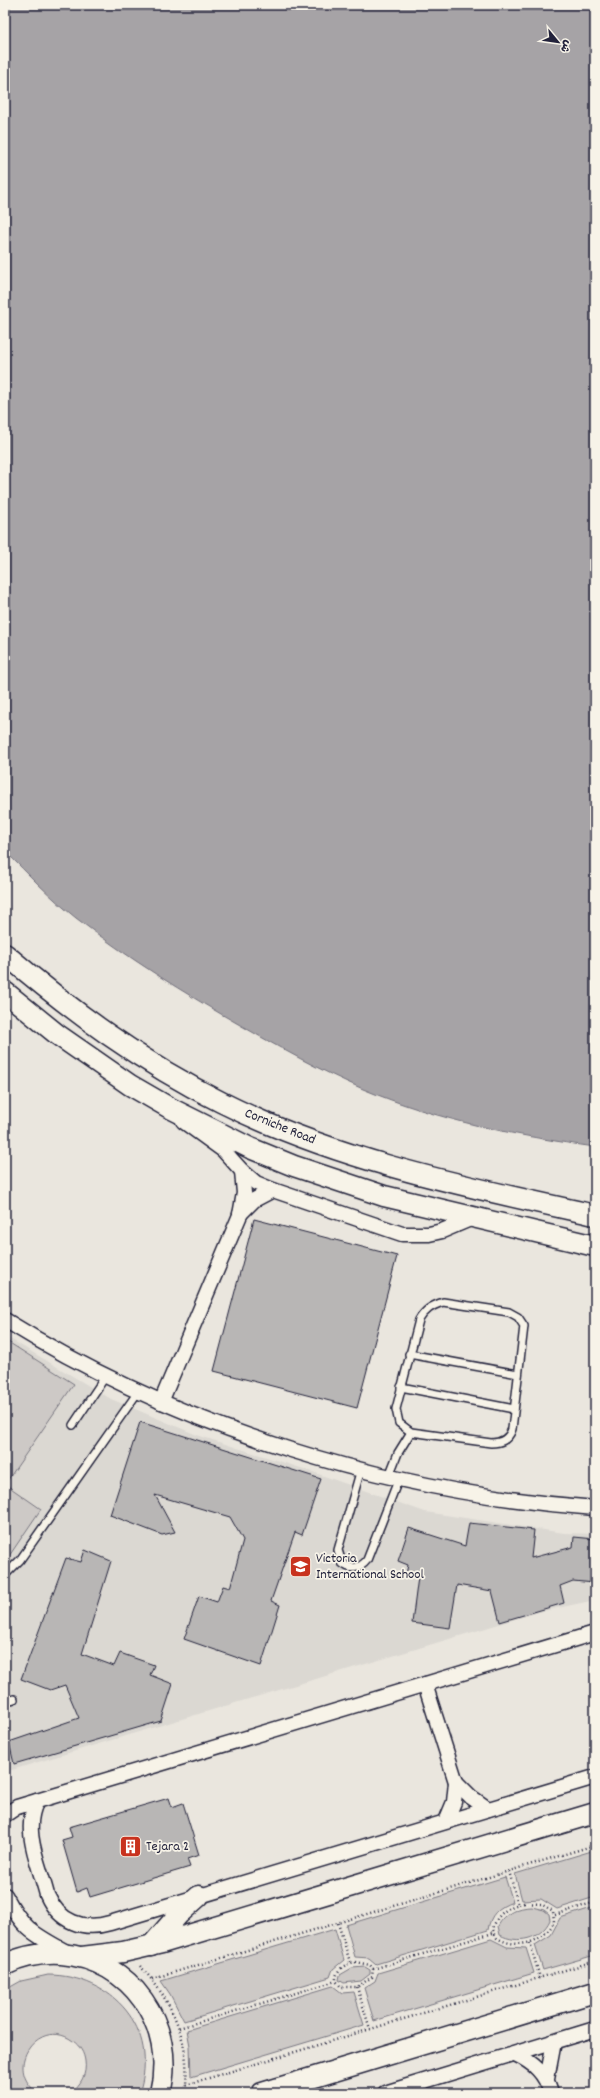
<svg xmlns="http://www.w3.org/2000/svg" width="600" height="2098" font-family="Dekko,'Playpen Sans Arabic',sans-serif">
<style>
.built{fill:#dbd8d2}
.green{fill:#cdc9c6;stroke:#787680}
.water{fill:#a6a3a6;stroke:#716f7b}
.building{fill:#b8b6b5;stroke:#22223b}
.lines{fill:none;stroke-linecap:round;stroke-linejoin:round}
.lane-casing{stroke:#22223b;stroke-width:10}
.street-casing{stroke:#22223b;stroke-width:17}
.secondary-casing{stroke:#22223b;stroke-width:23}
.path{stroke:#22223b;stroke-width:2.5;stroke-dasharray:1 3;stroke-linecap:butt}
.lane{stroke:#f7f3e8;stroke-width:7}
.street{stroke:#f7f3e8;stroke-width:14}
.secondary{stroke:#f7f3e8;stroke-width:20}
.labels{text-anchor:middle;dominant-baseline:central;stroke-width:3.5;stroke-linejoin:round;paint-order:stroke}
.street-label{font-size:14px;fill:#22223b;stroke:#f7f3e8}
.poi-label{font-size:14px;fill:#22223b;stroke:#f7f3e8;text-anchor:start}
</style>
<rect width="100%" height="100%" fill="#eae6de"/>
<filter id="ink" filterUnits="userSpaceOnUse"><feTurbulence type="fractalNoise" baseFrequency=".025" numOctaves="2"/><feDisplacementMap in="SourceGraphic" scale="8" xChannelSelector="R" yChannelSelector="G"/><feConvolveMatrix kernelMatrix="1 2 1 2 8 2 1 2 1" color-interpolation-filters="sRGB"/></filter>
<g filter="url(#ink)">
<polygon class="built" points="5,1336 111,1399 197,1435 310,1471 425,1512 564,1533 595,1534 595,1600 539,1612 5,1772"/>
<g class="green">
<polygon points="5,1340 74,1384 5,1484 41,1509 5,1562"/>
<polygon points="595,1850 595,1897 557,1909 541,1899 522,1900 515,1874"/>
<path d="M505,1877l8,25c-15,5 -23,13 -25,28l-112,34 -7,-6 -14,-1 -9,-32z"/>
<path d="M532,1907l12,3 5,4 1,6c-9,20 -33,24 -50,15l-2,-9c7,-13 20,-19 34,-19z"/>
<polygon points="595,1907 595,1955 543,1970 535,1945 551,1935 560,1918"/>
<polygon points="335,1929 344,1960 333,1969 330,1977 184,2021 170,1994 161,1981"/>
<polygon points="491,1939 507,1947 526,1948 534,1973 374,2021 364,1988 375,1981 378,1973"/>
<polygon points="365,1967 370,1970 370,1974 361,1981 344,1983 339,1980 340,1975 352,1968"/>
<path d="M48,1975c64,0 113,54 91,118h-69c11,-8 17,-19 15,-32 -1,-8 -5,-15 -12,-20 -33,-25 -72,26 -35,52h-33v-103l16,-9z"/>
<polygon points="333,1986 342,1993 354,1992 364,2025 191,2077 190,2046 187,2030"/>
</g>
<path class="water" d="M5,5h590v1142c-79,-11 -158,-27 -232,-58 -42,-18 -83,-41 -123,-64 -56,-32 -112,-67 -164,-107 -25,-20 -48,-44 -71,-67z"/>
<g class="building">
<polygon points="254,1219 397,1256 357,1408 214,1371"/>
<polygon points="140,1422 321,1479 302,1535 295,1532 271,1601 280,1605 261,1666 184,1639 199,1596 217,1602 223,1586 230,1588 243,1540 230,1517 155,1495 175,1532 162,1535 110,1515"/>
<polygon points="469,1523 534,1530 531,1558 573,1547 574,1537 595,1539 595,1583 573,1581 560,1586 564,1603 500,1622 492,1591 457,1585 450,1628 412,1623 418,1577 406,1574 408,1565 398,1561 409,1528 465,1546"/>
<polygon points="85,1550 111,1561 82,1654 114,1666 120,1653 154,1665 150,1675 173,1684 161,1721 14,1764 9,1742 79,1718 65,1685 50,1690 21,1679 66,1558 81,1562"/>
<polygon points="169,1798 172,1807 183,1803 199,1855 187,1859 190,1867 90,1897 87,1888 77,1892 62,1840 72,1837 69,1827"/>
</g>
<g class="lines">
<defs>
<g id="lane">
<path d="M443,1302l66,10 9,5 6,9 -12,103c-3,10 -10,14 -21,14l-80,-11 -12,-9 -3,-14 23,-89c6,-10 12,-14 24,-18z"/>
<polyline points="409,1354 518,1374"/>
<polyline points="401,1387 514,1409"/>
<polyline points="73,1425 105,1377"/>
<path d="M361,1469l-23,81 4,13c8,7 18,6 25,-3l32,-82"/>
<polyline points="389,1476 398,1453 411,1432"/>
<polyline points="5,1575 20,1560 138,1392"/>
<polyline points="5,1702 14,1699"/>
</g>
<g id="street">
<polyline points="183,1121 223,1150 242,1171 256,1183 273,1190 402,1234 429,1234 442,1231 475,1217"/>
<polyline points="240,1214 254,1200 273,1190"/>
<path d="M5,1320c176,109 384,173 590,188"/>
<polyline points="161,1402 240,1215 244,1193 242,1171"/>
<polyline points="425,1684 456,1782 454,1802 446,1821"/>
<polyline points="456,1782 471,1797 488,1809"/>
<path d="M37,1801c-16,29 3,65 10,94 12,27 36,36 63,28l485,-146"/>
<polyline points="5,1815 17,1807 595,1633"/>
<path d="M5,1895c19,36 29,39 63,58"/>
<path d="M515,2054c19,9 30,19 36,39"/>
<polyline points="547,2079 554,2042"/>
<polyline points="385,2093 595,2029"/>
</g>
<g id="secondary">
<path d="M5,954c67,57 137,109 216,148 117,59 247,85 374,113"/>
<polyline points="5,992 58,1035 130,1085 168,1107 250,1148 294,1166 384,1196 595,1246"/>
<polyline points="151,1946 179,1914 199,1896"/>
<polyline points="82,1957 123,1952 162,1943 595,1813"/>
<path d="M5,1965c17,-9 37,-12 56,-11 70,5 116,72 99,139"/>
<polyline points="262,2093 595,1992"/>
</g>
</defs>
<use href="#lane" class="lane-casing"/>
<use href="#street" class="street-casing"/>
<use href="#secondary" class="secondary-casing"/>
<g class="path">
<polyline points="509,1871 518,1904"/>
<path d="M524,1903l17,1 12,7 1,11c-11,21 -36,28 -57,16l-4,-8c2,-15 17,-25 31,-27z"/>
<polyline points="555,1915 595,1902"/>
<polyline points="338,1923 350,1962"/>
<polyline points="530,1943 540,1978"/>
<path d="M355,1962l15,3 3,4 -1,8 -15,10h-16l-5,-6c-1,-11 9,-17 19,-19z"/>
<path d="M140,1966c33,35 52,79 45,127"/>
<polyline points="373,1969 493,1933"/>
<polyline points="152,1979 595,1845"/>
<polyline points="357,1987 370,2029"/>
<polyline points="179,2028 336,1981"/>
<polyline points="186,2085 595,1961"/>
</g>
<use href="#lane" class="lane"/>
<use href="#street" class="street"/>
<use href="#secondary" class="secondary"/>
</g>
</g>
<defs>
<symbol id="school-square" viewBox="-11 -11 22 22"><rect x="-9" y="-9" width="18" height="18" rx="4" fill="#c8321e" stroke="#f7f3e8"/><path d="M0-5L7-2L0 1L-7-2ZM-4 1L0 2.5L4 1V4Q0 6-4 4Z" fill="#fff"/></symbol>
<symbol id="building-square" viewBox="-11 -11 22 22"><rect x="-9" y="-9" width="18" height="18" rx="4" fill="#c8321e" stroke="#f7f3e8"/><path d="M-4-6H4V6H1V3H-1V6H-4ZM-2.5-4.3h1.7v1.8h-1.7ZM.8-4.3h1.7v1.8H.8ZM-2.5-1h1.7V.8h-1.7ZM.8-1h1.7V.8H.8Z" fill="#fff"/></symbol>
</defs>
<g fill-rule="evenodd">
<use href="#school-square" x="288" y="1554" width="25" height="25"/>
<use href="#building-square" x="118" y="1834" width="25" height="25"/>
</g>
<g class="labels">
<g class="street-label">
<text transform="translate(280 1127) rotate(22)">Corniche Road</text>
</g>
<g class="poi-label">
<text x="316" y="1559">Victoria<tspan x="316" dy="16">International School</tspan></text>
<text x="146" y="1847">Tejara 2</text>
</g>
</g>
<rect width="600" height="2098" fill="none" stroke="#f7f3e8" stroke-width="20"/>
<rect x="10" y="10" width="580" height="2078" fill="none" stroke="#22223b" stroke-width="1.5" filter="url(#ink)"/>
<g transform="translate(558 42) rotate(119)" stroke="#f7f3e8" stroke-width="3" paint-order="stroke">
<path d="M0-3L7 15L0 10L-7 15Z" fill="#22223b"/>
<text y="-6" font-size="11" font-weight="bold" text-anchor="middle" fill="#22223b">ش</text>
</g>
</svg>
